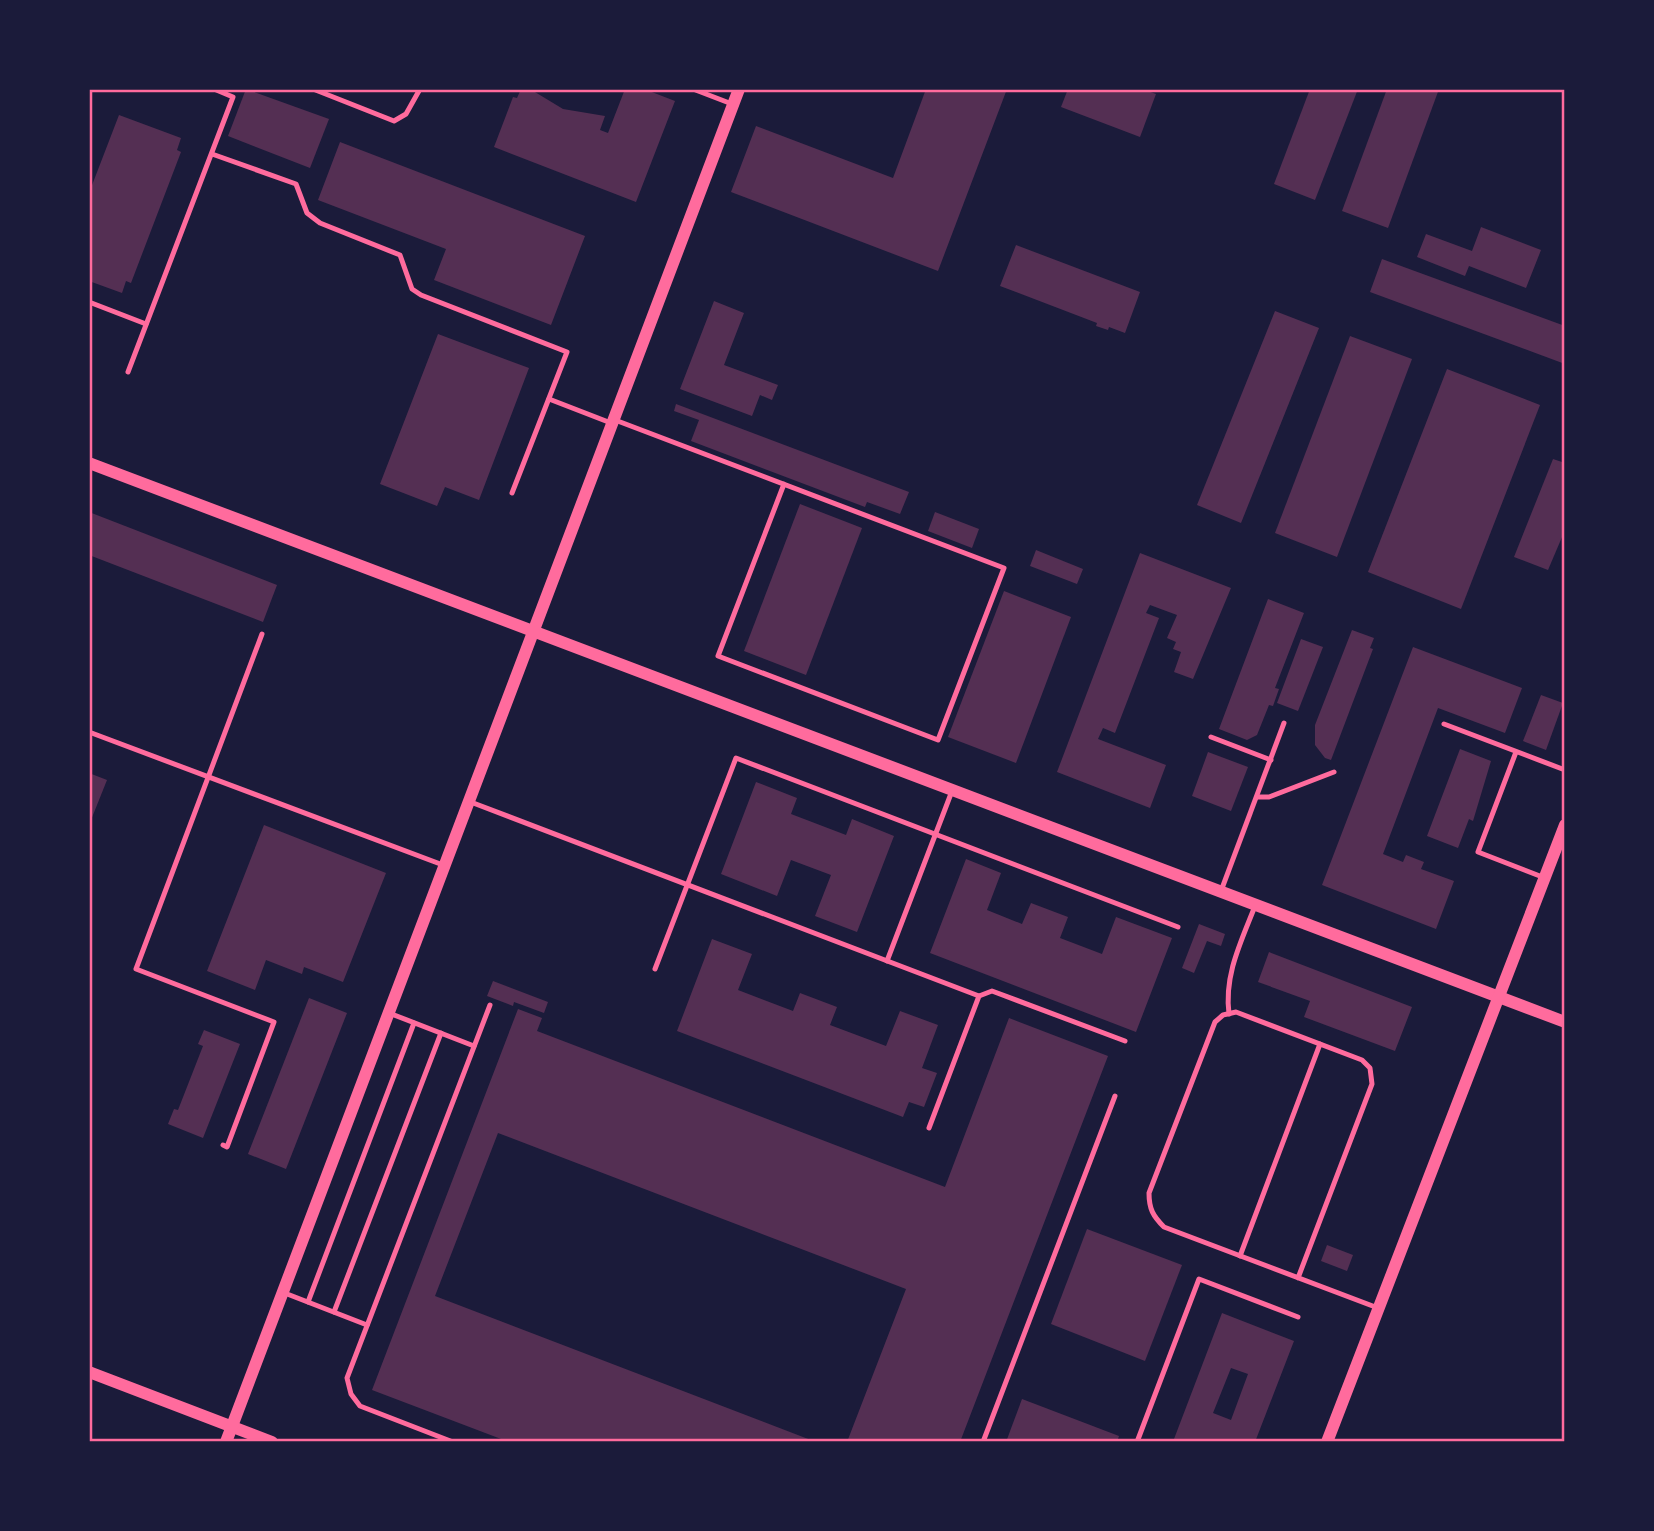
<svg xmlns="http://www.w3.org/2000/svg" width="1654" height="1531" font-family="'Noto Sans',sans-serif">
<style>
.building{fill:#542f53;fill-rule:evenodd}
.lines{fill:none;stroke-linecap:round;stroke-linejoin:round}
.service{stroke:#ff6b9d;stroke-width:5}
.tertiary{stroke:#ff6b9d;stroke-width:12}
.neatline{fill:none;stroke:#ff6b9d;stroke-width:2.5}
</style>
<rect width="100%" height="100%" fill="#1b1b3a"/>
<g class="building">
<polygon points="246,89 329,119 310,168 228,136"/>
<polygon points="521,89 530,89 563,109 605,116 600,130 608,133 625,89 644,89 675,101 636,202 494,147 513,97 517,98"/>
<polygon points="926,89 1007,89 938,271 731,192 756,126 893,178"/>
<polygon points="1068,89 1142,89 1156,94 1140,137 1061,107"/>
<polygon points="1310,89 1358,89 1315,200 1274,184"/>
<polygon points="1387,89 1439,89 1388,228 1342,211"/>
<polygon points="119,115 181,138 177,150 181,152 131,283 126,281 122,293 89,281 89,193"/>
<polygon points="340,142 585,236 551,325 434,280 446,249 318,200"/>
<polygon points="1481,227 1541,250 1526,288 1469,266 1465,276 1417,257 1426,234 1472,251"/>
<polygon points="1016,245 1140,292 1125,333 1109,327 1108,330 1096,326 1097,323 1000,286"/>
<polygon points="1382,259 1565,326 1565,364 1370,292"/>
<polygon points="714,301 744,313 724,365 778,385 772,400 760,395 752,416 680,389"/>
<polygon points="1275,311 1319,328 1241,523 1197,505"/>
<polygon points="438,334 529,368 479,500 445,487 437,506 380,484"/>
<polygon points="1350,336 1412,359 1337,557 1275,533"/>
<polygon points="1447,369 1540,405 1461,609 1368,572"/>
<polygon points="676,404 909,492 900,514 867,502 865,507 691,441 699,420 674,411"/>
<polygon points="1553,459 1565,463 1565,530 1548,570 1514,557"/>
<polygon points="800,504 862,528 806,675 744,651"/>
<polygon points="89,512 277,585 263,622 89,555"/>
<polygon points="935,512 979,529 972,548 928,531"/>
<polygon points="1036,550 1083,569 1077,584 1030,566"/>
<polygon points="1140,553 1231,588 1193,679 1174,672 1181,652 1173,649 1176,642 1167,638 1177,615 1150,605 1146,613 1159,618 1115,733 1103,728 1098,739 1166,765 1150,808 1057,772"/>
<polygon points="1004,591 1071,617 1016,763 948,737"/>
<polygon points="1268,599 1304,613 1275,688 1279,689 1273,706 1269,705 1257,735 1247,740 1219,729"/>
<polygon points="1352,630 1374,638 1370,648 1373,649 1331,760 1325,758 1315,745 1315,725"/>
<polygon points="1301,639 1323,647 1298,711 1277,703"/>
<polygon points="1413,647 1522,688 1505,733 1438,708 1383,854 1403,862 1406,855 1424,862 1421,869 1454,881 1436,929 1322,885"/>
<polygon points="1541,695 1563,703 1546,750 1523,741"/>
<polygon points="1460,749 1491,761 1473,821 1469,819 1458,848 1427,836"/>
<polygon points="1208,752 1248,767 1231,811 1192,796"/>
<polygon points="89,773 107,780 89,825"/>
<polygon points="756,782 797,798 791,814 846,835 852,819 894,836 857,932 815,916 831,875 791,860 777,896 721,874"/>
<polygon points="264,825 386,873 343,982 304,967 302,974 266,960 255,990 207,971"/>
<polygon points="966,859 1001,873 987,910 1022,924 1031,903 1068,917 1060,938 1102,954 1116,917 1172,938 1136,1032 930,953"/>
<polygon points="1199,924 1225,934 1221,946 1207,941 1194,973 1182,968"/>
<polygon points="712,939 752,954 738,990 793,1011 800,993 837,1007 830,1025 886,1046 900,1011 938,1025 922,1068 937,1073 924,1107 909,1102 903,1117 677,1031"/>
<polygon points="1269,952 1412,1007 1395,1051 1304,1017 1310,1001 1258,982"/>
<polygon points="493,981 548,1002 544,1013 514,1002 513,1006 487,996"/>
<polygon points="309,998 347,1013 286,1169 248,1154"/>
<polygon points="518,1009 542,1018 537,1031 945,1187 1009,1018 1108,1056 960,1442 847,1442 906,1289 498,1133 435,1296 816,1442 509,1442 372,1390"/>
<polygon points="204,1030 240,1044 203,1138 168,1124 174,1109 178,1110 203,1046 198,1044"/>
<polygon points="1087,1229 1182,1265 1145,1361 1051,1324"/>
<polygon points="1327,1245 1353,1255 1347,1271 1321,1261"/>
<path d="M1222,1313l72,28 -39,101h-74l-7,-3zM1231,1368l17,6 -17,46 -18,-7z"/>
<polygon points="1022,1399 1119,1436 1117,1442 1006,1442"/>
</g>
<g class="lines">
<g class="service">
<polyline points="313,89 394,121 406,114 420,89"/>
<polyline points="693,89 732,104"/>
<polyline points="212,154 296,184 307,213 320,223 400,255 412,289 421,295 567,352 512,493"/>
<polyline points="89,302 146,324"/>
<polyline points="128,372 233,97 214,89"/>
<polyline points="549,399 611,423"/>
<polyline points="615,420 1004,568 938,740 718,656 784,484"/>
<polyline points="1444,724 1565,770"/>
<polyline points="89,732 443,865"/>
<polyline points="1211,737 1271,760"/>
<polyline points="1516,752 1478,852 1545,878"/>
<polyline points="1257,797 1269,797 1334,772"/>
<polyline points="468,801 979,996 929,1128"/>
<polyline points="1221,891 1284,723"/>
<polyline points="887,961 952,791"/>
<polyline points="655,969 736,758 1178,927"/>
<polyline points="979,996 992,991 1125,1041"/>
<polyline points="389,1013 474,1046"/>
<path d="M1229,1014c-5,-39 12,-72 26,-108"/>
<polyline points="223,1145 227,1147 274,1022 136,969 262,634"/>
<polyline points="1240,1256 1320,1044"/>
<path d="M1298,1278l74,-194 -2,-16 -8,-8 -126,-48 -13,3 -8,7 -66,171c0,16 4,23 15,34l214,81"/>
<polyline points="282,1292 367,1325"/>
<polyline points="308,1302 414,1023"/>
<polyline points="334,1312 441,1033"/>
<polyline points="453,1442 360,1406 351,1394 347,1378 490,1005"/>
<polyline points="983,1442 1115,1096"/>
<polyline points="1137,1442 1199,1279 1298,1317"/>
</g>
<g class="tertiary">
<polyline points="89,463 1565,1022"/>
<polyline points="89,1372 272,1442"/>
<polyline points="226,1442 739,89"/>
<polyline points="1327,1442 1565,825"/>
</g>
</g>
<rect width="1654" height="1531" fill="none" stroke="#1b1b3a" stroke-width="182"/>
<rect x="91" y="91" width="1472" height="1349" class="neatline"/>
</svg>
